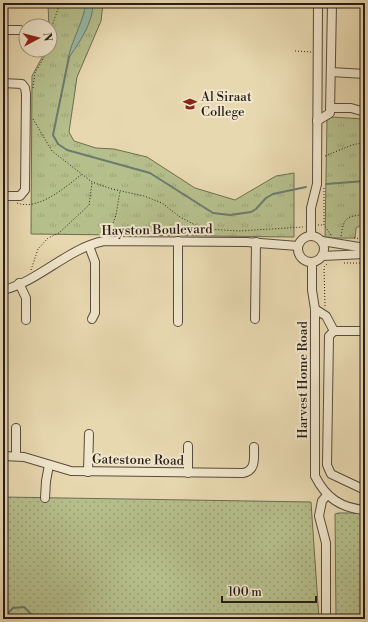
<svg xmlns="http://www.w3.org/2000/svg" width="368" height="622" font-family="'Libre Bodoni',serif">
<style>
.grass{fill:url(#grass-dots);stroke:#6e6e52}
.park{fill:url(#park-tufts);stroke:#6e6e52}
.water{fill:#97baa9;stroke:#6b7b6f}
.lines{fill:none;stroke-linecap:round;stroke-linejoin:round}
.stream{stroke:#6b7b6f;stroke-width:2}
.minor-casing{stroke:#584c3d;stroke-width:10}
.path{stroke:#281d17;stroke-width:1;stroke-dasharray:1 2;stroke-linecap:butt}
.minor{stroke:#f0e6cc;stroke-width:8}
.labels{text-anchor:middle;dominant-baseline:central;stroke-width:4;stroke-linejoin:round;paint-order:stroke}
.poi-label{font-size:13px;fill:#281d17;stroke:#f0e6cc;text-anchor:start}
.street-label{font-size:13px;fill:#281d17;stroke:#f0e6cc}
</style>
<defs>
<pattern id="grass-dots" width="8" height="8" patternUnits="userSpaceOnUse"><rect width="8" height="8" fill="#b5bf8c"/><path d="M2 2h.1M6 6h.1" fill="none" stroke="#9ca478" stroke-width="1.8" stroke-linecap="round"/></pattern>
<pattern id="park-tufts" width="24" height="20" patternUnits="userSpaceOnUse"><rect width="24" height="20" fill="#b5bf8c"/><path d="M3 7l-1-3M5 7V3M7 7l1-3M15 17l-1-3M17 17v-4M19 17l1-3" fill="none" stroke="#9ca478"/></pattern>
</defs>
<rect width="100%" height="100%" fill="#e8d8b0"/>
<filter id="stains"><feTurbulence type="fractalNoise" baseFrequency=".005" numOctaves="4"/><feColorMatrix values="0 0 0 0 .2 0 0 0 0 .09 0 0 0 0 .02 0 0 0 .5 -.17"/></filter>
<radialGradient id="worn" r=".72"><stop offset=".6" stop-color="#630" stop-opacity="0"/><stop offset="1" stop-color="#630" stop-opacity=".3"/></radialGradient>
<g class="grass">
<polygon points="3,497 311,502 319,619 3,619"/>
<polygon points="338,513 365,513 365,619 336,619 335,514"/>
</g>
<g class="park">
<polygon points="103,3 101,21 77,77 69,132 74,141 96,148 114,149 147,157 195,188 235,200 276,176 294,173 294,237 31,234 32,76 46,50 50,50 48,4 3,3"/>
<polygon points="331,117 365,119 365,223 356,228 355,238 325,238 327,120"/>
</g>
<path class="water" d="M86,3h7c0,20 -14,40 -25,56 4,-20 15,-36 18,-56z"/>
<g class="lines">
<g class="stream">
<polyline points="69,57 53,135 58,144 67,150 150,173 213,213 230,215 251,212 256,209 266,198 273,194 306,187"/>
<polyline points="326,184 365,181"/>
<polyline points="3,618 13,608 24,607 33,616 41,619"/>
<polyline points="58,619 73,615 92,619"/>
</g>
<defs>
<g id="minor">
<polyline points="3,30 20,30"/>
<polyline points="331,72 365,74"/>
<polyline points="3,83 22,84 25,88 26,94 25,190 20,196 3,196"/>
<polyline points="331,108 351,108 365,112"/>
<polyline points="317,121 330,113 332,3"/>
<polyline points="311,235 311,208 317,184 318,3"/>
<circle cx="311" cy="249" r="13"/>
<polyline points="322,241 365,248"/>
<polyline points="89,246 95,262 95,313 92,319"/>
<polyline points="322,256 365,254"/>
<path d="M312,262v28l3,19v167c11,22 26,32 50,34"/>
<polyline points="19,283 26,298 26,320"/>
<path d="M3,290c35,-8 65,-42 101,-49l142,1 52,4"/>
<polyline points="315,309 326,316 334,331"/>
<polyline points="255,319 256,242"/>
<polyline points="178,322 178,241"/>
<polyline points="365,331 334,331 329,336 327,465 331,474 365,490"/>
<path d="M3,456l21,1 47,14 172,2c13,-2 11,-15 11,-26"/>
<polyline points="16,456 16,428"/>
<polyline points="88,472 89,434"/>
<polyline points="188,473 188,446"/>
<polyline points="45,498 46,481 49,465"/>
<polyline points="326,619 326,543 319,516 322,501 327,495"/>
</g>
</defs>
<use href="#minor" class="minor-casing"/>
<g class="path">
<polyline points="50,32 60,3"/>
<polyline points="295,51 311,52"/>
<polyline points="33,88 35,73 48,50"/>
<polyline points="33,119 52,151 92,182 112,189 144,196 162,203 180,217 199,227 207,229 239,231 303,227"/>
<polyline points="325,156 352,145 365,142"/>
<polyline points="324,188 324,225 331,235"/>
<path d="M17,203c21,8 49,-16 65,-29"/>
<polyline points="318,225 324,225"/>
<polyline points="201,228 210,234"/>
<polyline points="109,234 116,215 120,191"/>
<path d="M341,236c3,-20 6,-19 24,-22"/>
<polyline points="354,238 365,239"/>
<polyline points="344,263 365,263"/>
<polyline points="31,270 38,249 48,238 59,233 89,205 92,183"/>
<polyline points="325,306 324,267 328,263"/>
</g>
<use href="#minor" class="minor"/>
</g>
<defs>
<symbol id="school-bare" viewBox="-9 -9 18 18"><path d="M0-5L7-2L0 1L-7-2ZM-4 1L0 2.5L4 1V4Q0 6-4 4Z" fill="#8f2418" stroke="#f0e6cc" stroke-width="2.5" paint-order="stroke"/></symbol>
</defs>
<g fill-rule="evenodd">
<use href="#school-bare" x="180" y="94" width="20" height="20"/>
</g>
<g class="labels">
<g class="poi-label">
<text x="201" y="97">Al Siraat<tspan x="201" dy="15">College</tspan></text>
</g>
<g class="street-label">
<text transform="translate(157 230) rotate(-1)">Hayston Boulevard</text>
<text transform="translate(303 380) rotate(-90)">Harvest Home Road</text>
<text transform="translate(138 460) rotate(1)">Gatestone Road</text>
</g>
</g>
<rect width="368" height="622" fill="none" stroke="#e8d8b0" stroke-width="16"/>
<rect x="4" y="4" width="360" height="614" fill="none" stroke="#281d17" stroke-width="2"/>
<rect x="8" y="8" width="352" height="606" fill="none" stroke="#281d17"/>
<g transform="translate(38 38) rotate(83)"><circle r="19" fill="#f0e6cc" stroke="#a09684"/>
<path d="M0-3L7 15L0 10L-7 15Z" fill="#8f2418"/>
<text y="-6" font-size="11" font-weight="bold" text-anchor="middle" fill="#281d17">N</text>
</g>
<path d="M222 596v6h94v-6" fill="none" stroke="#281d17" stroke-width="2"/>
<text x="228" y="596" font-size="12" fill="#281d17" stroke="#f0e6cc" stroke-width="3" paint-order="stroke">100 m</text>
<rect width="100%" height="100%" filter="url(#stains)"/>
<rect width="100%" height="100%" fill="url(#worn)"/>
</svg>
